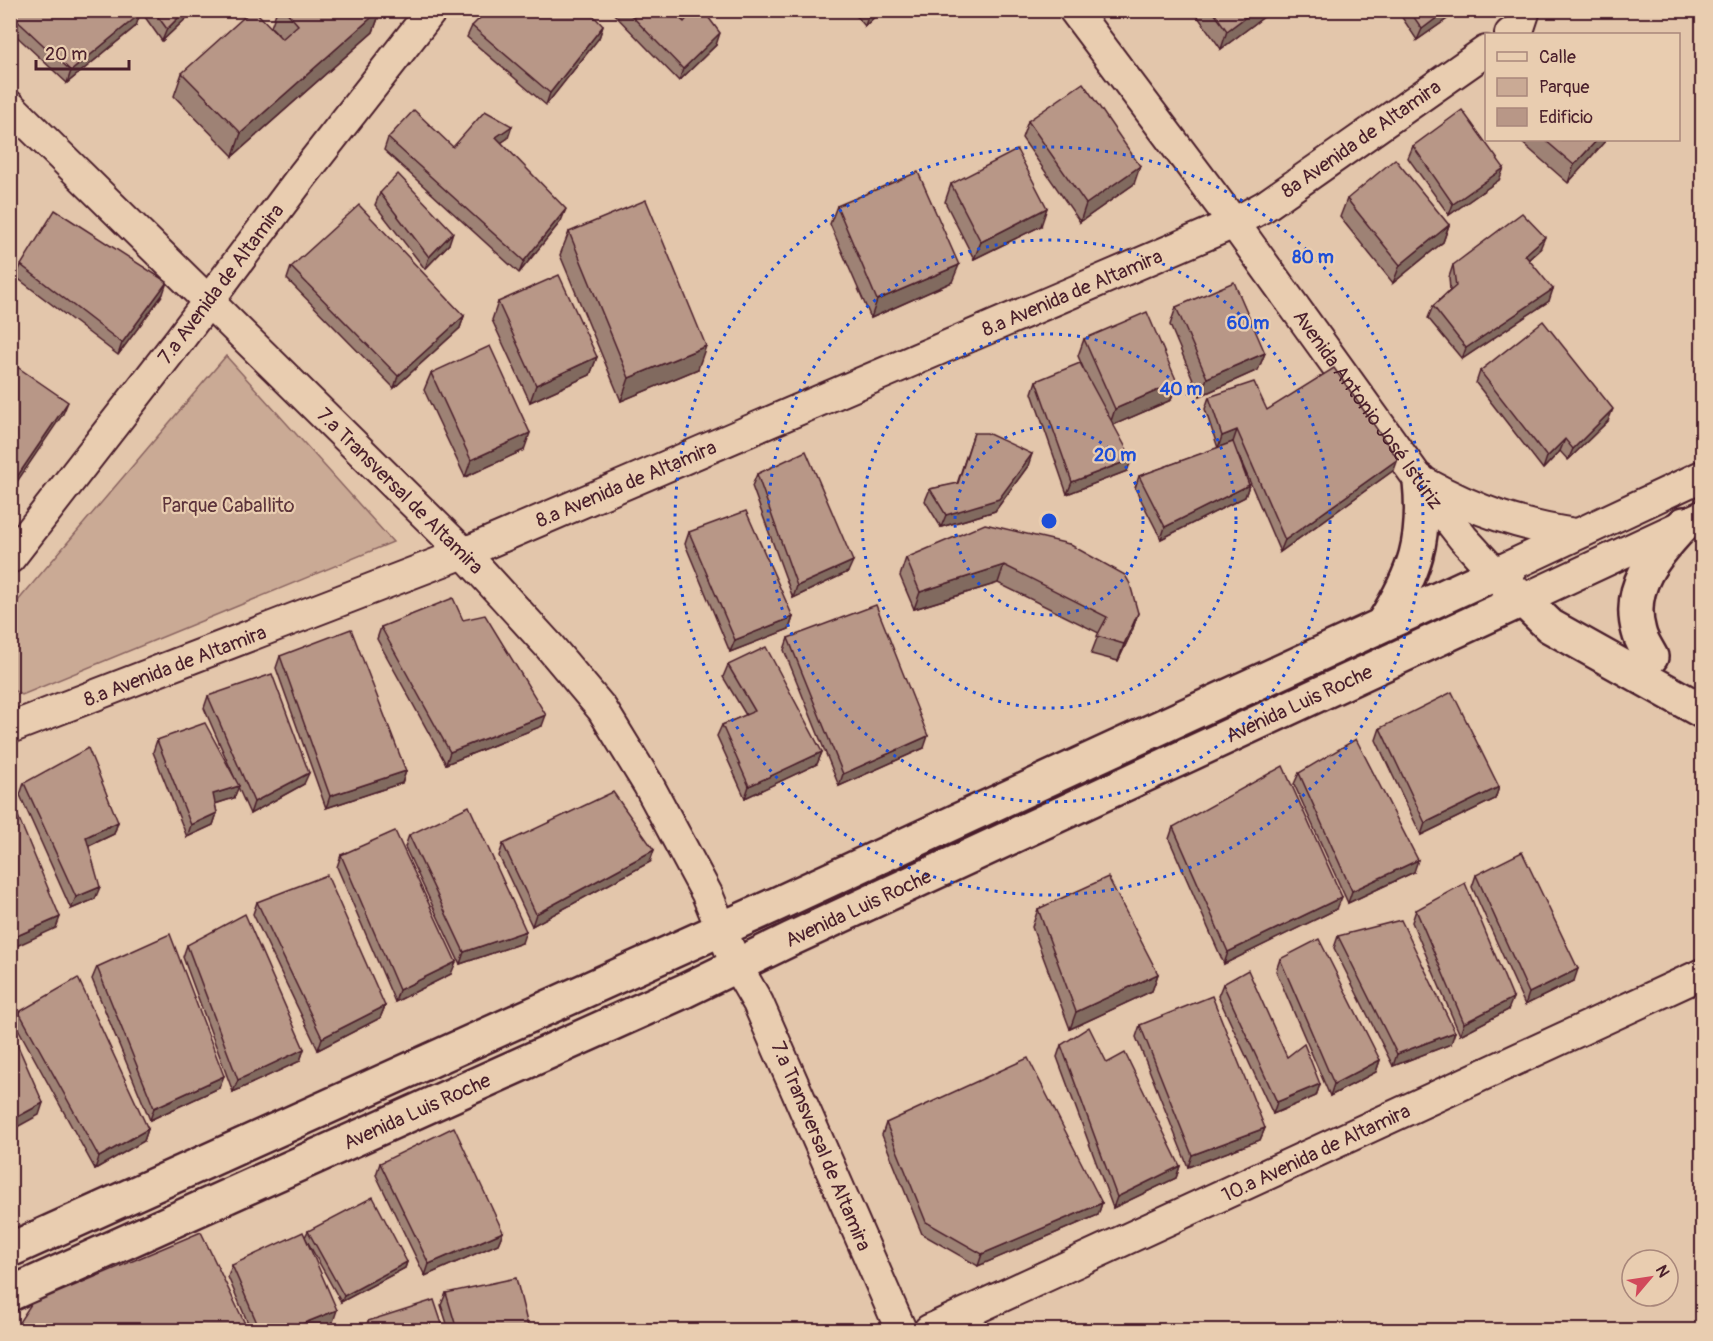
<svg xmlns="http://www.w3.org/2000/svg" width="1713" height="1341" font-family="Pangolin,sans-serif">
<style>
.green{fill:#caaa95;stroke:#8a6460;stroke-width:1.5}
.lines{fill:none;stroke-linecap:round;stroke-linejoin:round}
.street-casing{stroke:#4a1f2b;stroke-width:34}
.secondary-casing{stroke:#4a1f2b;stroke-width:38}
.street{stroke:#e9cdb0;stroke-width:30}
.secondary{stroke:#e9cdb0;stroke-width:33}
.wall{fill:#9e8274;stroke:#4a1f2b;stroke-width:1.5}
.shaded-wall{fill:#816a5e;stroke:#4a1f2b;stroke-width:1.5}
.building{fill:#b89787;stroke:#4a1f2b;stroke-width:1.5}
.ring{fill:none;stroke:#1d4ed8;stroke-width:3;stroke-dasharray:3 6}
.labels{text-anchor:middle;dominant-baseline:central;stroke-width:4.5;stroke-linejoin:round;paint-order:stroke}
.street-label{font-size:20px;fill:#4a1f2b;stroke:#e9cdb0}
.park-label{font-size:20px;fill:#5d343b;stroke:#e9cdb0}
.centre{fill:#1d4ed8;stroke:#e9cdb0;stroke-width:3}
.ring-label{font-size:18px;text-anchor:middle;font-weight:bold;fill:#1d4ed8;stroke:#e9cdb0;stroke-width:4.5;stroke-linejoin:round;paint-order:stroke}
</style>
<rect width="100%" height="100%" fill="#e3c6ab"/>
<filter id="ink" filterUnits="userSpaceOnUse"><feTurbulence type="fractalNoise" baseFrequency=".0167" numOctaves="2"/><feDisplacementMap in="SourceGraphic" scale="12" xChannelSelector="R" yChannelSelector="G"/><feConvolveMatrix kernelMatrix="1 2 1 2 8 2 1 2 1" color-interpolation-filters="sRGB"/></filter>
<g filter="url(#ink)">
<polygon class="green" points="226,356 393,542 22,695 11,689 11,609"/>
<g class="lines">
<defs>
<g id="street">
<path id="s1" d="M1074,10l160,213 201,279 28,36 32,35 207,-97"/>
<polyline points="1510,34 1519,28 1525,10"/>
<polyline points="10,106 464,553 550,647 602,709 648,784 707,894 736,965 758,1003 901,1330"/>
<path d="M1427,484c49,27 94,42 149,50"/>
<polyline points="10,558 180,339 303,175 432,10"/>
<polyline points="1524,599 1702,516"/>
<polyline points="10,728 464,553 1234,223 1265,206 1486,51"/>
<polyline points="929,1330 1702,974"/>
</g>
<g id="secondary">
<path d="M1384,622c31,-50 42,-81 36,-141"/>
<path d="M1651,657c-4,-8 -10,-16 -12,-25 -13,-45 16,-77 45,-108"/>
<polyline points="10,1250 777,904 1495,573 1550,626 1702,711"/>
<path id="s2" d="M10,1294l674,-303 107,-52 733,-340"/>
</g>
</defs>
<use href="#street" class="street-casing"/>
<use href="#secondary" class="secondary-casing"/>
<use href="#street" class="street"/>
<use href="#secondary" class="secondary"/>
</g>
<g class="wall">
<polygon points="10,10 136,26 67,83 10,30"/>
<polygon points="140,10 195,10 162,41"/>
<polygon points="277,10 381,10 373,32 233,156 174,96 182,73 278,34 271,27"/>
<polygon points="610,10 669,10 716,45 679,81"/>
<polygon points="851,10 882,10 865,26"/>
<polygon points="1193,10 1273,10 1221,49"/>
<polygon points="1397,10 1460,10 1417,40"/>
<polygon points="472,26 603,26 599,38 546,105 467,37"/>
<polygon points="1028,121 1134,184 1080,222 1022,138"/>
<polygon points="388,138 453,147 508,138 501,142 561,221 519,273 384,150"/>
<polygon points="1519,140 1606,140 1568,183"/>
<polygon points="1413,146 1499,180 1449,215 1408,158"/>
<polygon points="951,184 1041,226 974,259 945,202"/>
<polygon points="380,193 449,244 425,269 375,205"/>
<polygon points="1347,199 1449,225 1443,242 1393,283 1340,217"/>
<polygon points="837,206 952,282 871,318 830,224"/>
<polygon points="569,232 698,369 621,401 560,255"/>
<polygon points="1540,249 1528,260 1549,301 1462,359 1428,318 1433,306 1450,290 1449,277 1453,265"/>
<polygon points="21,265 163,294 118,355 16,277"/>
<polygon points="291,267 464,316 460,328 394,388 287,279"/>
<polygon points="498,302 597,357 590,375 530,402 492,320"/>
<polygon points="1176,307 1265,353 1258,370 1200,396 1170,325"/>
<polygon points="1084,339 1171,400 1113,425 1127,471 1067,494 1032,393 1036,381 1084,370 1078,356"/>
<polygon points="1480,371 1608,421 1568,460 1560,451 1543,469 1476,383"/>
<polygon points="431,373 524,450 465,477 424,390"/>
<polygon points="1209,397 1267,410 1394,470 1280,552 1238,454 1249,485 1245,497 1161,539 1135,488 1139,476 1218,448 1205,409"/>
<polygon points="974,433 1028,466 995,511 941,527 925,501 930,489 957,484"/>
<polygon points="757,474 848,572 793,598 752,486"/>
<polygon points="689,532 793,617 789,629 730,652 685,544"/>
<polygon points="1069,544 1138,613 1132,631 1118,661 1091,654 1099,633 998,583 914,609 900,576 906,558"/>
<polygon points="463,620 542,726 446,764 377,639 381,627"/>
<polygon points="788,638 924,748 839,786 784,650"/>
<polygon points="280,656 406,771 402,783 326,808 276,668"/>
<polygon points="728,665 822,752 817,764 745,798 717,736 722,725 746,715 723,677"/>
<polygon points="208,696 304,784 250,814 238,787 234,798 215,804 217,813 213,825 187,837 153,752 157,740 235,779 204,708"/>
<polygon points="1380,728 1499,787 1495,799 1421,835 1376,740"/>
<polygon points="1299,773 1414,872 1348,903 1294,784"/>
<polygon points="24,783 118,822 114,834 89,846 95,899 71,909 20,795"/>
<polygon points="1173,827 1337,909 1224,964 1169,839"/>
<polygon points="409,835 522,943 460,964 405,847"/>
<polygon points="503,844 650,862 532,926 499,856"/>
<polygon points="341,855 451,974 395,1002 337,867"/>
<polygon points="1476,875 1574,981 1525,1005 1472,887"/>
<polygon points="257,902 385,1006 380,1018 318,1050 253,914"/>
<polygon points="1038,909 1158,974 1152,991 1070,1029 1032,927"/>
<polygon points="1416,910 1508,1010 1460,1035 1412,922"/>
<polygon points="1338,936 1451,1044 1393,1066 1334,948"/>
<polygon points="187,945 304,1049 300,1061 233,1092 183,957"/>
<polygon points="1280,959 1380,1060 1376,1072 1330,1096 1276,971"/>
<polygon points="97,967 219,1088 150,1120 92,979"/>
<polygon points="1223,984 1287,1057 1320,1084 1316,1096 1273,1114 1218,996"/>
<polygon points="19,1012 148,1129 144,1141 95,1169 15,1023"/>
<polygon points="1140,1025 1265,1128 1260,1140 1188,1167 1136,1037"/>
<polygon points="1061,1045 1180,1166 1176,1178 1113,1208 1057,1057"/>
<polygon points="886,1123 1102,1203 1098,1215 978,1266 922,1234 882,1135"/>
<polygon points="380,1163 503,1232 498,1244 425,1276 376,1175"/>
<polygon points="308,1231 407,1262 405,1268 341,1302 305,1237"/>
<polygon points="232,1265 333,1322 312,1330 251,1330 228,1277"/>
<polygon points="446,1293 529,1330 449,1330 441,1305"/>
<polygon points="368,1321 444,1330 364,1330"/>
</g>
<g class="shaded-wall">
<polygon points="186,10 195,10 162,41 167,29"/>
<polygon points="380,10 381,10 373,32 233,156 241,133"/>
<polygon points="870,10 882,10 865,26"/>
<polygon points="1255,10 1273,10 1221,49 1227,31"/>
<polygon points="1447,10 1460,10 1417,40 1422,29"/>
<polygon points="140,14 136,26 67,83 71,71"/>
<polygon points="603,26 599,38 546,105 550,93"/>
<polygon points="720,33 716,45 679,81 683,69"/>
<polygon points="512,126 508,138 492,149 496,137"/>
<polygon points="1597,140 1606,140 1568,183 1574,165"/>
<polygon points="1140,166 1134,184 1080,222 1086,204"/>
<polygon points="1504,168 1499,180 1449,215 1453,204"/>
<polygon points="1047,208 1041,226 974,259 981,242"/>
<polygon points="566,209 561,221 519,273 524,261"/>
<polygon points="1449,225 1443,242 1393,283 1400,265"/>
<polygon points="453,232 449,244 425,269 429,257"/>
<polygon points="1545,237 1540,249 1520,267 1525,255"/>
<polygon points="959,265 952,282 871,318 877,300"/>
<polygon points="167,282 163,294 118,355 122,343"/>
<polygon points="1553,289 1549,301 1462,359 1466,348"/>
<polygon points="464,316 460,328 394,388 398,376"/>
<polygon points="706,346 698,369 621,401 629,378"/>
<polygon points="1265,353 1258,370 1200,396 1207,378"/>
<polygon points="597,357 590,375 530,402 536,385"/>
<polygon points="1177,382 1171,400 1109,427 1115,409"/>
<polygon points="68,402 63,414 10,492 10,487"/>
<polygon points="1613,409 1608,421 1568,460 1573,449"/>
<polygon points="1237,430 1233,442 1218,448 1222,436"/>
<polygon points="530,433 524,450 465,477 471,460"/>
<polygon points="1565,439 1560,451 1543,469 1547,457"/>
<polygon points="1032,454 1028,466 995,511 941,527 946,515"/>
<polygon points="1132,459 1127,471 1067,494 1072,482"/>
<polygon points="1398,459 1394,470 1280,552 1285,540"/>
<polygon points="1249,485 1245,497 1161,539 1165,527"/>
<polygon points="853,561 848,572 793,598 797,586"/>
<polygon points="1004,565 998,583 914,609 920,592"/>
<polygon points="1138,613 1132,631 1118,661 1124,644"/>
<polygon points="793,617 789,629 730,652 735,640"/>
<polygon points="546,715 542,726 446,764 450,752"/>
<polygon points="928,736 924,748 839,786 843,774"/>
<polygon points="822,752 817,764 745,798 749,786"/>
<polygon points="406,771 402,783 326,808 330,796"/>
<polygon points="309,773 304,784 250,814 254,802"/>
<polygon points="239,786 234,798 208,806 213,794"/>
<polygon points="1499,787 1495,799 1421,835 1425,823"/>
<polygon points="217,813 213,825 187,837 191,825"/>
<polygon points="118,822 114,834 82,849 86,837"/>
<polygon points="654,850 650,862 532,926 536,914"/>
<polygon points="1418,860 1414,872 1348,903 1352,891"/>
<polygon points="100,887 95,899 71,909 76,897"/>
<polygon points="1342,897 1337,909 1224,964 1228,952"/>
<polygon points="60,917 56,928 10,949 10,939"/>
<polygon points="526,931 522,943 460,964 464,952"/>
<polygon points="456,962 451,974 395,1002 399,990"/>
<polygon points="1578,969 1574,981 1525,1005 1529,993"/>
<polygon points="1158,974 1152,991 1070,1029 1076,1012"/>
<polygon points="1513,998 1508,1010 1460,1035 1464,1023"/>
<polygon points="385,1006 380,1018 318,1050 322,1038"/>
<polygon points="1455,1032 1451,1044 1393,1066 1397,1054"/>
<polygon points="304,1049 300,1061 233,1092 238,1080"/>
<polygon points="1380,1060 1376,1072 1330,1096 1334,1084"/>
<polygon points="224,1076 219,1088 150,1120 154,1108"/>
<polygon points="1320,1084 1316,1096 1273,1114 1277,1102"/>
<polygon points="43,1103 39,1115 10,1131 10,1121"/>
<polygon points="1265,1128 1260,1140 1188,1167 1192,1155"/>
<polygon points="148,1129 144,1141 95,1169 99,1157"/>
<polygon points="1180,1166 1176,1178 1113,1208 1117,1197"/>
<polygon points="1102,1203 1098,1215 978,1266 982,1254"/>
<polygon points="503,1232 498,1244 425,1276 429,1264"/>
<polygon points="407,1262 405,1268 341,1302 344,1296"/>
<polygon points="337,1310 333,1322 312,1330 287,1330"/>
</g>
<g class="building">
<polygon points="10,10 137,10 140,14 71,71 10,14"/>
<polygon points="153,10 186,10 167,29"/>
<polygon points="252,10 254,10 282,39 298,25 285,10 380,10 241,133 182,73"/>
<polygon points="488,10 588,10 603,26 550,93 472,26"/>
<polygon points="626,10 669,10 684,22 694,10 703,10 720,33 683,69"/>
<polygon points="1212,10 1255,10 1227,31"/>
<polygon points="1409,10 1447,10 1422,29"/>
<polygon points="1083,83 1140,166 1086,204 1028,121"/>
<polygon points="414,110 453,147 485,111 512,126 496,137 566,209 524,261 388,138"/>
<polygon points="1462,110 1504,168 1453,204 1413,146"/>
<polygon points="1545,140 1597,140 1574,165"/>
<polygon points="1017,150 1047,208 981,242 951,184"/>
<polygon points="1395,159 1449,225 1400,265 1347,199"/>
<polygon points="918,172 959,265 877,300 837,206"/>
<polygon points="398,174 453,232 429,257 380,193"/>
<polygon points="646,200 706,346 629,378 569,232"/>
<polygon points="359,205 464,316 398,376 291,267"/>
<polygon points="55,210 167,282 122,343 21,265"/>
<polygon points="1522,213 1545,237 1525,255 1553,289 1466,348 1433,306 1456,286 1453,265"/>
<polygon points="559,275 597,357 536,385 498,302"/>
<polygon points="1234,282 1265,353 1207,378 1176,307"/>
<polygon points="1147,312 1177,382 1115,409 1084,339"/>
<polygon points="1543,321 1613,409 1573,449 1565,439 1547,457 1480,371"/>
<polygon points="490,346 530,433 471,460 431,373"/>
<polygon points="10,362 68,402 10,487"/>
<polygon points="1080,363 1132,459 1072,482 1036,381"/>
<polygon points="1334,368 1398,459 1285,540 1237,430 1222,436 1209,397 1254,382 1267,410"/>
<polygon points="974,433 987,433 1032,454 999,499 946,515 930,489 958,483"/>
<polygon points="1233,442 1249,485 1165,527 1139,476"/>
<polygon points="806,451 853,561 797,586 757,474"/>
<polygon points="746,511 793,617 735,640 689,532"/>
<polygon points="985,524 1069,544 1125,575 1130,584 1138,613 1124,644 1097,636 1107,617 1004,565 920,592 906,558"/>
<polygon points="453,598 463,620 485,615 546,715 450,752 381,627"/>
<polygon points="876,605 928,736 843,774 788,638"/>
<polygon points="351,629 406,771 330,796 280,656"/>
<polygon points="766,647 822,752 749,786 722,725 755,711 728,665"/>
<polygon points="272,674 309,773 254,802 208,696"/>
<polygon points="1452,692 1499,787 1425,823 1380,728"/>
<polygon points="205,723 239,786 213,794 217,813 191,825 157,740"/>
<polygon points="1356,739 1418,860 1352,891 1299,773"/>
<polygon points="88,748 118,822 86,837 100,887 76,897 24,783"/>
<polygon points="1283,766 1342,897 1228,952 1173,827"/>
<polygon points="613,792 654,850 536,914 503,844"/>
<polygon points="10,797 60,917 10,939"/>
<polygon points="469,806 526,931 464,952 409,835"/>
<polygon points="395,831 456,962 399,990 341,855"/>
<polygon points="1522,852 1578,969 1529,993 1476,875"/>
<polygon points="327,875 385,1006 322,1038 257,902"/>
<polygon points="1108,877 1158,974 1076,1012 1038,909"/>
<polygon points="1465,883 1513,998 1464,1023 1416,910"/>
<polygon points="245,914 304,1049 238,1080 187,945"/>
<polygon points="1401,920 1455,1032 1397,1054 1338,936"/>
<polygon points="170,934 224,1076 154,1108 97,967"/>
<polygon points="1319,939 1380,1060 1334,1084 1280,959"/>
<polygon points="1248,970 1287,1057 1304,1044 1320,1084 1277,1102 1223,984"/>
<polygon points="78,978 148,1129 99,1157 19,1012"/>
<polygon points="1212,996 1265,1128 1192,1155 1140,1025"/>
<polygon points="1089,1027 1107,1063 1125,1053 1180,1166 1117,1197 1061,1045"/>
<polygon points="10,1028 43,1103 10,1121"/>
<polygon points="1028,1058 1102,1203 982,1254 926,1222 886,1123"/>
<polygon points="454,1127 503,1232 429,1264 380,1163"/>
<polygon points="373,1197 407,1262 344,1296 308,1231"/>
<polygon points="201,1232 248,1330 14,1330 31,1304"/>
<polygon points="303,1232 337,1310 287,1330 260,1330 232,1265"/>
<polygon points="516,1278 529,1330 457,1330 446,1293"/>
<polygon points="434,1300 444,1330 370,1330 368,1321"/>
</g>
</g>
<g class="ring">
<circle cx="1049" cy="521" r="94"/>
<circle cx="1049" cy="521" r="187"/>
<circle cx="1049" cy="521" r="281"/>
<circle cx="1049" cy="521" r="374"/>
</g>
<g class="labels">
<g class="street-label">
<text transform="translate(1361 139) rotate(-35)">8ª Avenida de Altamira</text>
<text transform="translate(221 284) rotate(-53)">7.ª Avenida de Altamira</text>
<text transform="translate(1072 293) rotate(-23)">8.ª Avenida de Altamira</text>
<text stroke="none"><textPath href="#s1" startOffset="496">Avenida Antonio José Istúriz</textPath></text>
<text transform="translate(626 484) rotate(-23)">8.ª Avenida de Altamira</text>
<text transform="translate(400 491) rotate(45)">7.ª Transversal de Altamira</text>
<text transform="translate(175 666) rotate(-21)">8.ª Avenida de Altamira</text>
<text stroke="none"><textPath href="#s2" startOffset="1418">Avenida Luis Roche</textPath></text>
<text stroke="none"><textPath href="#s2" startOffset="932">Avenida Luis Roche</textPath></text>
<text stroke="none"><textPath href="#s2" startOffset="446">Avenida Luis Roche</textPath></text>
<text transform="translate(821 1146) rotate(67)">7.ª Transversal de Altamira</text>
<text transform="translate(1316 1153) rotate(-25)">10.ª Avenida de Altamira</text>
</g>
<g class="park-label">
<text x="228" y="505">Parque Caballito</text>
</g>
</g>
<circle cx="1049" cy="521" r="9" class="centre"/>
<g class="ring-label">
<text x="1313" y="263">80 m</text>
<text x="1248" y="329">60 m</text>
<text x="1181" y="395">40 m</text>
<text x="1115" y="461">20 m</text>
</g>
<rect width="1713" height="1341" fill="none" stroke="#e9cdb0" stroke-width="36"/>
<rect x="18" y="18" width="1677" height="1305" fill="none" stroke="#4a1f2b" stroke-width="2" filter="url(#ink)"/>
<rect x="1485" y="33" width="195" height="108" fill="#e9cdb0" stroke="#a9877b" stroke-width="1.5"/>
<rect x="1497" y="52" width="30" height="9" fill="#e9cdb0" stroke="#a9877b" stroke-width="1.5"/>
<text x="1539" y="63" font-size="18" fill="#4a1f2b">Calle</text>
<rect x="1497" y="78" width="30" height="18" fill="#caaa95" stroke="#a9877b" stroke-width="1.5"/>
<text x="1539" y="93" font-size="18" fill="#4a1f2b">Parque</text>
<rect x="1497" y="108" width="30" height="18" fill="#b89787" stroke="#a9877b" stroke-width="1.5"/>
<text x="1539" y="123" font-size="18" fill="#4a1f2b">Edificio</text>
<g transform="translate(1650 1278) rotate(61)"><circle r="28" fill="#e9cdb0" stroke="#a9877b" stroke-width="1.5"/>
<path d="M0-4.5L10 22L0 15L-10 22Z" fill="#d1495b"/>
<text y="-9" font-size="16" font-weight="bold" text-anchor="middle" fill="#4a1f2b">N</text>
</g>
<path d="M36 60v9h93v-9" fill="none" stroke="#4a1f2b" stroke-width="3"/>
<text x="45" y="60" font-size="18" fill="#4a1f2b" stroke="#e9cdb0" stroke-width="4.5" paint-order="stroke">20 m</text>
</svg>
